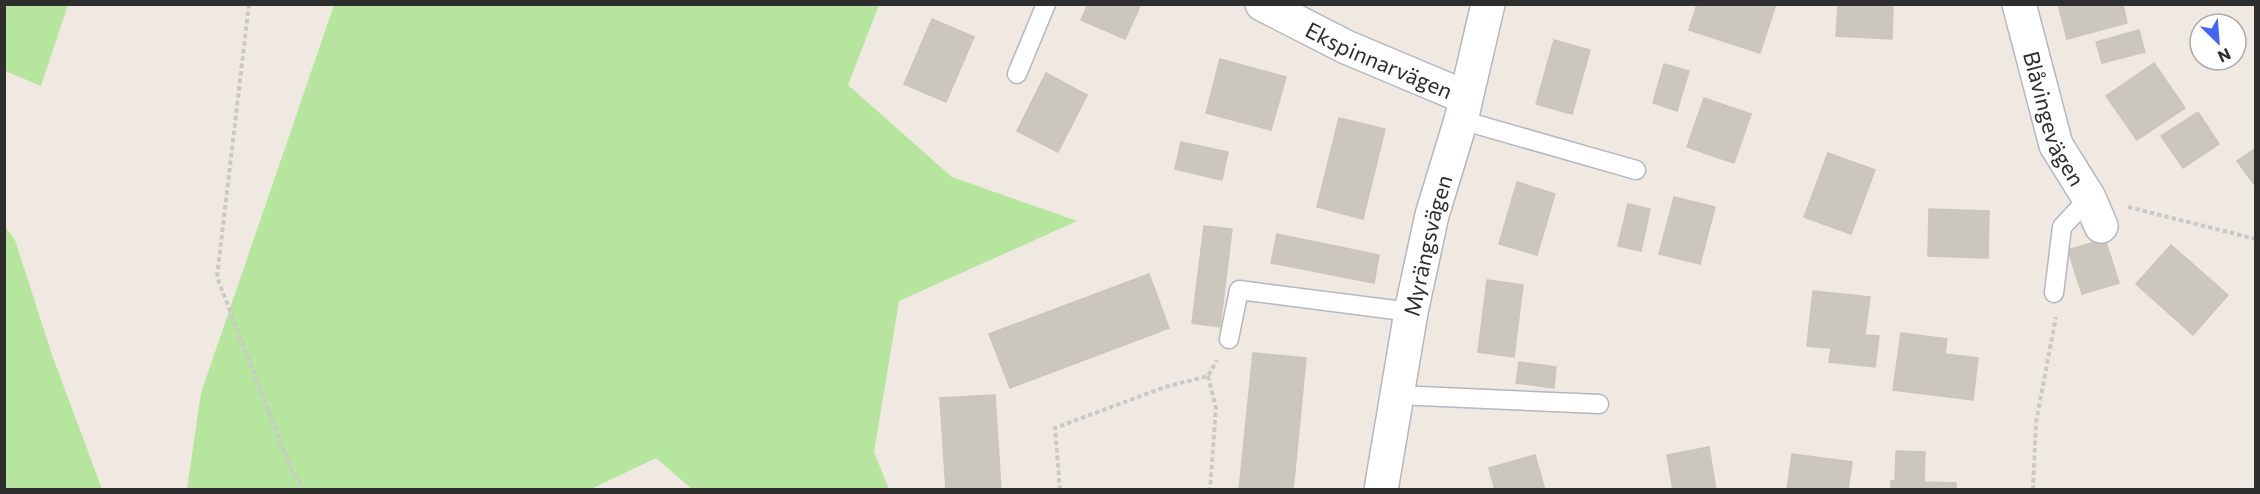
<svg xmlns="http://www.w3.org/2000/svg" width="2260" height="494" font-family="Commissioner,sans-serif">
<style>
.green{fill:#b6e59e}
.building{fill:#cbc7bf;stroke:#cbc5ba;stroke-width:1.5}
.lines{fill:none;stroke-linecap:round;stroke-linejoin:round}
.service-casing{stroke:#b4b7c1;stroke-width:21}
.minor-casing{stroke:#b4b7c1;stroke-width:36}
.path{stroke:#c9c9c9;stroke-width:4;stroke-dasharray:4.5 3;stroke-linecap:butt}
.service{stroke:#fff;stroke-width:18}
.minor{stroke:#fff;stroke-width:33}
.labels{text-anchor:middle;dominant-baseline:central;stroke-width:5;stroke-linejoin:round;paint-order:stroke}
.street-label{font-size:22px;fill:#2e2e2e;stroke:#fff}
</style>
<rect width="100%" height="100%" fill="#efe9e1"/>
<g class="green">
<polygon points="4,5 68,5 41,86 5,71"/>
<polygon points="334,5 879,5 848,85 952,177 1077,221 899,301 874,452 889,489 692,489 656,458 591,489 187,489 201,393"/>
<polygon points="4,225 15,240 52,355 102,489 5,489"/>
</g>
<g class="building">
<polygon points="1088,4 1141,4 1125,39 1081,20"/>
<polygon points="1697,4 1776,4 1760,53 1689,30"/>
<polygon points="1838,4 1893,4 1892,39 1836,36"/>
<polygon points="2058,4 2123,4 2127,23 2067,39"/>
<polygon points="932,19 974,37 946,102 904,84"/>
<polygon points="2139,30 2145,52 2102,63 2096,42"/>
<polygon points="1554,40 1590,50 1572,114 1536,104"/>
<polygon points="1220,59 1286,77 1271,130 1206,113"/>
<polygon points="2154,63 2185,108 2137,140 2106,96"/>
<polygon points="1664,64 1689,71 1677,111 1653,103"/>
<polygon points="1046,73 1087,95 1058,152 1017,131"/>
<polygon points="1704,98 1751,114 1734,163 1687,147"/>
<polygon points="2198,112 2219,144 2183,168 2161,136"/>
<polygon points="1339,118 1385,129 1363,219 1317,207"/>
<polygon points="1181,142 1228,152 1222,180 1175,169"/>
<polygon points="2256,148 2256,187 2237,161"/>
<polygon points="1828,153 1875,170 1851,234 1804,217"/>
<polygon points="1517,182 1555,194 1537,255 1499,244"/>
<polygon points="1674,197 1715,207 1700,264 1659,254"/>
<polygon points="1628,204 1650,209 1641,251 1618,246"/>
<polygon points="1929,209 1989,211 1988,258 1928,256"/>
<polygon points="1204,226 1232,229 1220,327 1192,323"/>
<polygon points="1277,234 1379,255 1374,283 1271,263"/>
<polygon points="2105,239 2119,283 2082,294 2068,250"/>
<polygon points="2171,245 2228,295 2193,335 2136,284"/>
<polygon points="1149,274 1169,328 1010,388 989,334"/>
<polygon points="1487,280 1523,285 1514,357 1478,352"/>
<polygon points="1813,291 1870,297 1865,335 1879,336 1875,367 1829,362 1831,348 1807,346"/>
<polygon points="1901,333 1947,339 1945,354 1978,358 1973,400 1893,390"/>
<polygon points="1253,353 1306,358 1293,490 1239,490"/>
<polygon points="1519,362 1556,367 1554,388 1516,383"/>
<polygon points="995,395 1001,490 946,490 940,398"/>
<polygon points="1709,447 1716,490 1673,490 1667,455"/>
<polygon points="1896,451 1925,452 1924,482 1956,483 1956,490 1891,490 1891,481 1895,481"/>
<polygon points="1792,454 1852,462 1848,490 1787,490"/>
<polygon points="1535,455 1545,490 1495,490 1489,468"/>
</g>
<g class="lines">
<defs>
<g id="service">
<polyline points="1017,74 1046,4"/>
<polyline points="1461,120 1636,170"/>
<polyline points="2054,293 2062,227 2089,198"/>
<polyline points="1229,339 1239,290 1411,312"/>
<polyline points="1397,395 1599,404"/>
</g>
<g id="minor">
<path id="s1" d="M1262,4l84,43 119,50"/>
<path id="s2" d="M2019,4l37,141 33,53 12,28"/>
<path id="s3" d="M1381,490l30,-178 21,-97 29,-95 27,-116"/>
</g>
</defs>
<use href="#service" class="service-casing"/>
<use href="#minor" class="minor-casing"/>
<g class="path">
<polyline points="249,4 217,277 292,472 305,490"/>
<polyline points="2128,207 2256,239"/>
<polyline points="1208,376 1216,408 1210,490"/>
<polyline points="1060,490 1055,428 1165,387 1208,376 1217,360"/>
<polyline points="2033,490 2036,422 2056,317"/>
</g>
<use href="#service" class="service"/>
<use href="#minor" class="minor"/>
</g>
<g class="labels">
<g class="street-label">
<text stroke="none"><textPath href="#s1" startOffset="130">Ekspinnarvägen</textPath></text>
<text stroke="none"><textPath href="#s2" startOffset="120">Blåvingevägen</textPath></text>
<text stroke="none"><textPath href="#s3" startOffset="249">Myrängsvägen</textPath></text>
</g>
</g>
<rect width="2260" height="494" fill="none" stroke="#2e2e2e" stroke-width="12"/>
<g transform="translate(2218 42) rotate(155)"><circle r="28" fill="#ffffff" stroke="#ababab" stroke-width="1.5"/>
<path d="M0-4.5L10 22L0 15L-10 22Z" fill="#4264fb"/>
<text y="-9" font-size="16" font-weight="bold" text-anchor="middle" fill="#2e2e2e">N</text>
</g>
</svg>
